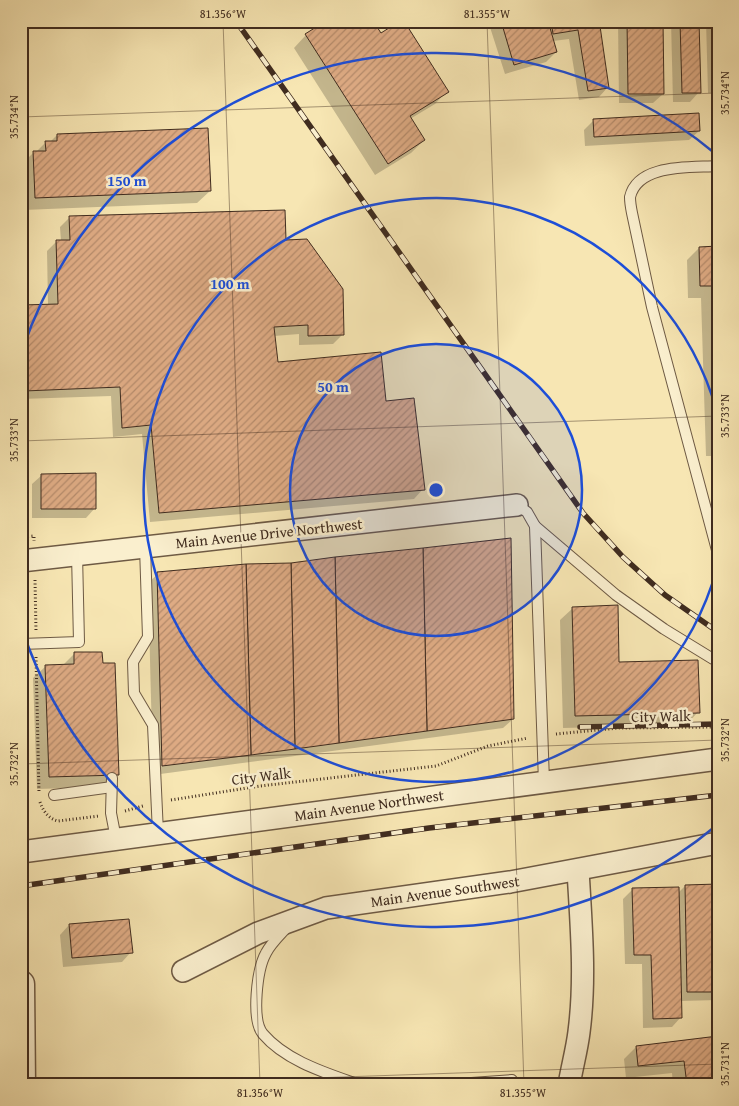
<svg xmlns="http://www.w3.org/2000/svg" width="739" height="1106" font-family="'Gentium Book Plus',serif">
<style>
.shadow{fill:#0003}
.building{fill:url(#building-hatch);stroke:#402c1f}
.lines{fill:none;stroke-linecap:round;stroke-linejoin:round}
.service-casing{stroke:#6e5a44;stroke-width:12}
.minor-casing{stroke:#6e5a44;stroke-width:24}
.tertiary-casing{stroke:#6e5a44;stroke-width:29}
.path{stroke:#402c1f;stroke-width:3;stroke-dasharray:1 2.5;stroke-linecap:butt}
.service{stroke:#faefce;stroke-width:10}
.minor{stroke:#faefce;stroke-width:21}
.tertiary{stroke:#faefce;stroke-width:26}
.rail-casing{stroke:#402c1f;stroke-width:5.5}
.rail{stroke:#faefce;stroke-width:4;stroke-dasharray:11;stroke-linecap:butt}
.ticks{fill:none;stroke:#402c1f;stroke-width:1;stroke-opacity:0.45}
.ring{fill:none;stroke:#1d4ed8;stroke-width:2.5}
.labels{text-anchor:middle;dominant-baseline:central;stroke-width:5;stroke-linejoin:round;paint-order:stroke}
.street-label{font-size:15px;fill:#402c1f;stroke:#faefce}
.centre{fill:#1d4ed8;stroke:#faefce;stroke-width:2.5}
.ring-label{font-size:15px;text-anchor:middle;font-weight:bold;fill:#1d4ed8;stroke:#faefce;stroke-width:5;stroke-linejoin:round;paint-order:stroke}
.neatline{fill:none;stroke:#402c1f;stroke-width:2}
.ticks-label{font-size:12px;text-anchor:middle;fill:#402c1f}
</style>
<defs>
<pattern id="building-hatch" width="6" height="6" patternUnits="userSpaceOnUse" patternTransform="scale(1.25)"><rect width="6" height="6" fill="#deab84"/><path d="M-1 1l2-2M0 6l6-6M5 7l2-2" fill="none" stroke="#b58b6b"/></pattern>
</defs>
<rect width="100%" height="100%" fill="#f7e6b3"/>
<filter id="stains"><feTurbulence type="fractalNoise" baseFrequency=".004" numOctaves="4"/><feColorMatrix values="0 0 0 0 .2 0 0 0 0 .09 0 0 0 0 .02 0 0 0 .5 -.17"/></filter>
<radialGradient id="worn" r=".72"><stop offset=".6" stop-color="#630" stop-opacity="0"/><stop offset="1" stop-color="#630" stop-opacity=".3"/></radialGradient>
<g class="shadow">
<polygon points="488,21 604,21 605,25 599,30 608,87 599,97 579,100 569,39 553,41 556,52 546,62 505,74"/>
<polygon points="618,21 662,21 663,94 653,103 619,103"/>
<polygon points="671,21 698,21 699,92 690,102 673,102"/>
<polygon points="706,21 718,21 718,93 708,93"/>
<polygon points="306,35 380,35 447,91 435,104 410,119 424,140 411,153 375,175 294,48"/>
<polygon points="594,120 699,131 689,140 585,146 584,130"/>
<polygon points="57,135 210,191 197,203 23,210 21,165 34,152 36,152 46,142 50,142"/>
<polygon points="70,217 284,241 343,334 333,344 299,345 299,334 274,336 277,363 385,403 423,489 414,499 150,522 142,434 113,437 111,396 21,399 21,306 48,305 47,251 57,241 61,241 60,227"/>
<polygon points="718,247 718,456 706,456 701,298 688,298 687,260 699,248"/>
<polygon points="42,475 95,508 86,518 32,518 32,484"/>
<polygon points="292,565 513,719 503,728 153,775 148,583 158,574"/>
<polygon points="573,608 618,663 698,712 686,725 563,728 560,620"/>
<polygon points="74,654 117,774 105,787 37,789 33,678 46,666 63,665"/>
<polygon points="718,885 718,1000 681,1001 681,1017 672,1027 643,1028 642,964 625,964 623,899 633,889 678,893 685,886"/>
<polygon points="69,925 131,952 122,962 63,967 60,935"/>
<polygon points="718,1038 718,1085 673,1085 672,1073 626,1078 624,1059 636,1047"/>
</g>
<g class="building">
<polygon points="326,21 373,21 381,33 400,21 404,21 449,92 410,116 425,140 388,164 305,34"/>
<polygon points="501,21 548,21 557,52 514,65"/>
<polygon points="551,21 605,21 606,25 600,26 609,88 588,91 578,30 553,34"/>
<polygon points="627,21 663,21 664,94 628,94"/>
<polygon points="680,21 699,21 701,93 682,93"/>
<polygon points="716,21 718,21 718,84 717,84"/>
<polygon points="699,113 700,131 594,137 593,119"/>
<polygon points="208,128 211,191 35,198 33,151 46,151 45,141 57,141 57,134"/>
<polygon points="285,210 286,240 307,239 343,289 344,335 308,336 308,325 274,327 278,362 381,352 386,401 414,398 425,490 159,513 151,425 122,428 120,387 24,391 21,305 58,304 56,240 70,240 69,216"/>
<polygon points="718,246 718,437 713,286 700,286 699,247"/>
<polygon points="96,473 96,509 41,509 41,474"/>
<polygon points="511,538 514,719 427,731 423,548"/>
<polygon points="423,548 427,731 339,743 335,557"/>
<polygon points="335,557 339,743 295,749 291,563"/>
<polygon points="291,563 295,749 251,755 246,564"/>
<polygon points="246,564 251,755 162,766 157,572"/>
<polygon points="618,605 619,662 698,660 700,713 575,716 572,607"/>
<polygon points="74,652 102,652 103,663 115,663 119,775 49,777 45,665 74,664"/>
<polygon points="718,884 718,992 687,992 685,885"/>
<polygon points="679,887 682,1018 653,1019 651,955 634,955 632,888"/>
<polygon points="129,919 133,953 72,958 69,924"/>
<polygon points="718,1036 718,1085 687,1085 684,1061 638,1066 636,1046"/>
</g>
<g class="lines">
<defs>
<g id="service">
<path d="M718,166c-27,2 -80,-3 -88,31 0,5 1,11 2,16l20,94 66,247"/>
<polyline points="517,505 527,512 535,526 544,782"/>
<polyline points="535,526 616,595 664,629 713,659"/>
<polyline points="145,547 148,637 133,662 134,693 153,725 158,833"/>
<polyline points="21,644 79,642 77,554"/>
<polyline points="112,778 111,813 116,839"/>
<polyline points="54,795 112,787"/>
<path d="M288,926c-7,8 -17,17 -22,27 -9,16 -15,67 -3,81 23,27 63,39 94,50l8,1"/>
<polyline points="443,1085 512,1080"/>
</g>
<g id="minor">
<polyline points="21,561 517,505"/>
<polyline points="21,852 718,759"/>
<polyline points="183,971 258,933 326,908 510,882 718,843"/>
<path d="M569,1085c3,-18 8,-36 10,-53 7,-54 2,-108 -1,-162"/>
</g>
<polyline id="tertiary" points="21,984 22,1085"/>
</defs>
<use href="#service" class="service-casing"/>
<use href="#minor" class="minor-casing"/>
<use href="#tertiary" class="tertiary-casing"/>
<g class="path">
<polyline points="21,537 34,536 34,541"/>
<polyline points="35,580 36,631"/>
<polyline points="36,657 39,793"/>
<polyline points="556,734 619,728 718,727"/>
<polyline points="171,800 260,786 436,766 488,746 528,738"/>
<path d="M40,802c3,9 9,17 18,19l41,-5"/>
<polyline points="125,811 143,806"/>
</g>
<use href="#service" class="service"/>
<use href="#minor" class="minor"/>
<use href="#tertiary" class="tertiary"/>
<defs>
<g id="rail">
<polyline points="236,21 583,513 623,557 665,595 718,632"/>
<polyline points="580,727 718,724"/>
<polyline points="21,886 429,828 718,795"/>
</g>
</defs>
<use href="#rail" class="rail-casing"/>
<use href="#rail" class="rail"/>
</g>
<path class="ticks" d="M223,21l37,1064M487,21l37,1064M21,117l697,-24M21,441l697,-25M21,764l697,-24M111,1085l607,-21"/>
<circle cx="436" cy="490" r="146" fill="#1d4ed8" fill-opacity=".12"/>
<g class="ring">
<circle cx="436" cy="490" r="146"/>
<path d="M717 568A292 292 0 1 1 717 412"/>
<path d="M717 825A437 437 0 0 1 22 629M22 351A437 437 0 0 1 717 155"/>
</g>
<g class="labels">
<g class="street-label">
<text transform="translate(269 533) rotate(-6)">Main Avenue Drive Northwest</text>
<text transform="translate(661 716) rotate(-1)">City Walk</text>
<text transform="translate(261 776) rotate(-7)">City Walk</text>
<text transform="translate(369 805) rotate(-8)">Main Avenue Northwest</text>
<text transform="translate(445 891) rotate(-8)">Main Avenue Southwest</text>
</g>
</g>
<circle cx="436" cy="490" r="8" class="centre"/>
<g class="ring-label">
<text x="127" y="186">150 m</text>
<text x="230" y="289">100 m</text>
<text x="333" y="392">50 m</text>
</g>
<rect width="739" height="1106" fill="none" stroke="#f7e6b3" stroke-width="55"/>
<rect x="28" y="28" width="684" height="1050" class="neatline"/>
<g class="ticks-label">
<text x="223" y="18">81.356°W</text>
<text x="487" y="18">81.355°W</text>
<text transform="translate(725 93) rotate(-90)" y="4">35.734°N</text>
<text transform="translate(14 117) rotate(-90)" y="4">35.734°N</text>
<text transform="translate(725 416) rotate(-90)" y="4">35.733°N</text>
<text transform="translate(14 440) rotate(-90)" y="4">35.733°N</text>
<text transform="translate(725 740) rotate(-90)" y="4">35.732°N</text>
<text transform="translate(14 764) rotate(-90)" y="4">35.732°N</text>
<text transform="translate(725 1064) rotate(-90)" y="4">35.731°N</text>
<text x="260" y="1097">81.356°W</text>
<text x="523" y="1097">81.355°W</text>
</g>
<rect width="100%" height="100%" filter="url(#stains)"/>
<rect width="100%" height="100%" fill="url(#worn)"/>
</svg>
